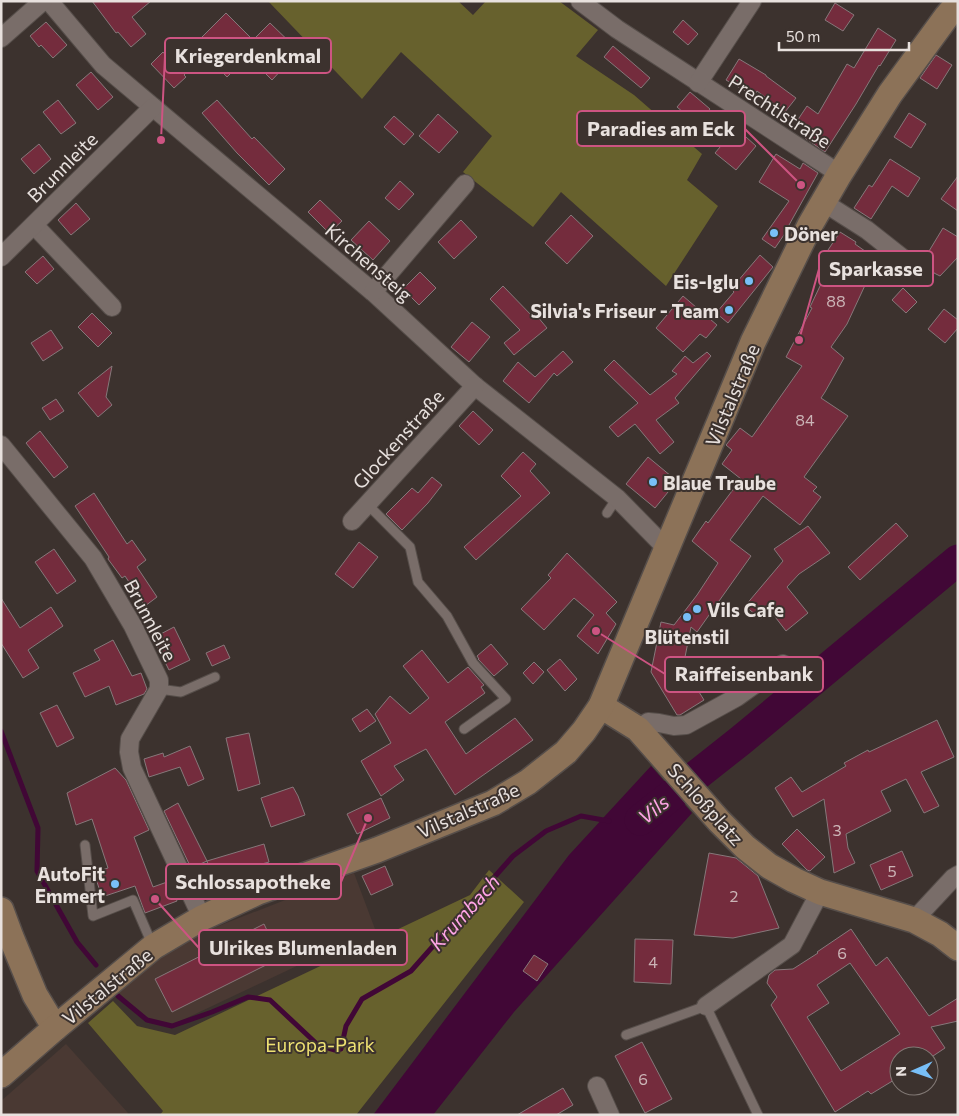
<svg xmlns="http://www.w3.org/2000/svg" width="959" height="1116" font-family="Commissioner,sans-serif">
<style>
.built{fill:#4a3933}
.green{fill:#67612d}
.water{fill:#410736}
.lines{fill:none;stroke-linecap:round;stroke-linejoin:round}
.stream{stroke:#410736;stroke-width:5}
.river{stroke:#410736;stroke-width:31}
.building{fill:#742c3d;stroke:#86787a;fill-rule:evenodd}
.lane-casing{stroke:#564e4a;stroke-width:11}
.street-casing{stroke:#564e4a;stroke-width:20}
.secondary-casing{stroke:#564e4a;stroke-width:28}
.lane{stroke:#796d69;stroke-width:9}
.street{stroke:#796d69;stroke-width:18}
.secondary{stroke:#8c7258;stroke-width:25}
.poi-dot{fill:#78bff7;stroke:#3c322e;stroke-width:2}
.labels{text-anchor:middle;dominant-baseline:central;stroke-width:4;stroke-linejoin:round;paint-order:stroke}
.number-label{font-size:16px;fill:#cbb4b6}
.street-label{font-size:19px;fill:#e8e1de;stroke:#3c322e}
.poi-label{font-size:19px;font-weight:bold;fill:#e8e1de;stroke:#3c322e;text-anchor:start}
.park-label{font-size:19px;fill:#eee172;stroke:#3c322e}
.water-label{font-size:20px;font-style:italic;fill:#ffa5e6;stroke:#3c322e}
.leader{fill:none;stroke:#cd5482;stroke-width:2}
.callout-dot{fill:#cd5482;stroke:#3c322e;stroke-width:2}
.callout{fill:#3c322e;stroke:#cd5482;stroke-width:2}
.callout-label{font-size:20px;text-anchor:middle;font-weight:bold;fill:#e8e1de}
</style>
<rect width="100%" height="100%" fill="#3c322e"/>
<g class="built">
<polygon points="354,873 375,929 172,1025 144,1019 117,991 188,938"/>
<polygon points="66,1044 128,1113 127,1115 1,1115 1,1101"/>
</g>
<g class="green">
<polygon points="268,1 458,1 473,15 486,1 559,1 598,30 576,56 634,95 702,154 687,180 718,206 666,286 561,192 533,227 463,172 492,136 401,52 362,99"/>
<polygon points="489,870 524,902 356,1115 160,1115 163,1111 88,1023 113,1001 137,1026 175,1035 470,895"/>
</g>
<polygon class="water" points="651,766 692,813 514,1012 433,1115 373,1115 569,855"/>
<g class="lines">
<g class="stream">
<polyline points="1,731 38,828 37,871 77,942 96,965"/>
<polyline points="118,996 147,1020 172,1026 212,1012 248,997 270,1000 318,1045 335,1050 341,1049 346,1026 362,999 411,971 513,856 546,831 581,816 609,821"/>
</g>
<polyline class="river" points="640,820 740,741 958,560"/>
</g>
<g class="building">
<polygon points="92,1 151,1 132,17 146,34 131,47 118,32 116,33"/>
<polygon points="835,3 854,15 843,31 825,20"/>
<polygon points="226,13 253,40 270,23 299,51 272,80 248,56 227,77 205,54 184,75 186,77 174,88 151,64 163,52 174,65"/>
<polygon points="683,20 698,34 688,45 673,32"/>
<polygon points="46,22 67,45 53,58 41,45 39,47 30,36"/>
<polygon points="878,28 896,40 880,66 879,65 856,104 825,152 805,138 810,130 797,121 807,106 818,114 847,64 854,68"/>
<polygon points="613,46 650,78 641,88 604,57"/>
<polygon points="936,55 952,65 937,89 920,78"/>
<polygon points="739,59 766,75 766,76 796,98 785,112 757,91 754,96 726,80"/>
<polygon points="91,72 113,97 98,110 76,85"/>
<polygon points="690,92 710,109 697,124 677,107"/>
<polygon points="58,100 76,123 61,134 43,112"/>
<polygon points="217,100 252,139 254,137 285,169 269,185 237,153 202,113"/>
<polygon points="909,113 926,124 911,148 894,137"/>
<polygon points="438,114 458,132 439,153 419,136"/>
<polygon points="394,116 414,134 404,145 384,127"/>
<polygon points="736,128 756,146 736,170 715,153"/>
<polygon points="39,144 51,159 34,174 21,159"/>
<polygon points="776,154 800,169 803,163 818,173 789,225 790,226 775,248 762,239 789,201 759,182"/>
<polygon points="890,159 920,178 908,197 892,186 871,219 854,208 869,185 872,187"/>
<polygon points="958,176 958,211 941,199"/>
<polygon points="400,181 414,194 399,210 385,198"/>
<polygon points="320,200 342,221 329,233 308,212"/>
<polygon points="76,203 90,219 71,235 58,220"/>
<polygon points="571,215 593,236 567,264 545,243"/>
<polygon points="461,220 477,237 454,259 438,242"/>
<polygon points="369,221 390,241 373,260 351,240"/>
<polygon points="943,228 958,237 958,257 940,276 934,273 931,267 923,261"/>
<polygon points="840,232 856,242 855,244 886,266 873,285 867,281 847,324 831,347 844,358 825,392 821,398 848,416 804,477 817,487 813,491 821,497 800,525 763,496 730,540 751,556 697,632 691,627 684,662 681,663 704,700 680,715 677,715 651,672 661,622 674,625 697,595 718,563 692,541 706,521 708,523 741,479 722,464 732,450 726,445 740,428 752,437 802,366 786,357 812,308 810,307 832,261 824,256"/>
<polygon points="760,255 773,267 728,323 716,313 734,292 731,289"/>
<polygon points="43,256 54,269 37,284 25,272"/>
<polygon points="420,272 436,288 419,305 403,289"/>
<polygon points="503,286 534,318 537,316 547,328 514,355 504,343 520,330 490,299"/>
<polygon points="903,288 917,302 906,313 892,300"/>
<polygon points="683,296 717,325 706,338 700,334 683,352 656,328"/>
<polygon points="944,309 958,320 958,328 945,343 928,329"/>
<polygon points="92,313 112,333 98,347 78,327"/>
<polygon points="472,322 490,337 469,362 451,347"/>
<polygon points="51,330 63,348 43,361 31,343"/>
<polygon points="563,351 573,362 557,376 554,373 529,403 503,381 518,362 535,377"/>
<polygon points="707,352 711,356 675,398 679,403 656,420 674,442 660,454 635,424 618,437 609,427 638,403 604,370 614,360 650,395 677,374 672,371 685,356 693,363"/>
<polygon points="112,366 106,397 112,405 98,417 78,393"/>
<polygon points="56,399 64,411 50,420 42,408"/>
<polygon points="473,411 493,430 479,445 459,426"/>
<polygon points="40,431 68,467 54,478 26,443"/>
<polygon points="523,452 536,464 530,471 550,493 476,560 464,547 521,496 501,476"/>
<polygon points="648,457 677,481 655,508 626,484"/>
<polygon points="432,477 442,485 428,503 402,530 386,514 412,488 418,493"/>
<polygon points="94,493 127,544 132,540 146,560 137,567 157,597 145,606 125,576 122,578 108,559 109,557 75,506"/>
<polygon points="896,523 908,536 860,580 848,567"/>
<polygon points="808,526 830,553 799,574 787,587 808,613 786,631 769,609 761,619 745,606 783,561 774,549"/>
<polygon points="359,542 378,557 353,588 335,574"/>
<polygon points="54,549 76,581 57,594 35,562"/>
<polygon points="567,553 617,602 606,613 616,624 598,654 577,636 594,615 574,598 544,630 521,609 551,578 548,575"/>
<polygon points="1,598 20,628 51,607 63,626 28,650 39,668 23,678 1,643"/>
<polygon points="174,627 190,660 169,670 153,638"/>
<polygon points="113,640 132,676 141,673 147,689 144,694 116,705 109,686 85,697 73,673 100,660 94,650"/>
<polygon points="491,644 508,664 494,676 478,659 479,659 477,656"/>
<polygon points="224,645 230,658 212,666 206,653"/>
<polygon points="422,650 448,683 468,667 484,685 481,687 485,693 445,722 466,754 515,718 533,740 455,795 426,749 394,766 404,780 381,796 361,761 391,743 375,714 390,696 410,714 429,698 403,666"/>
<polygon points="560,659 577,679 565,691 547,670"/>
<polygon points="534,662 544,672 533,684 523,673"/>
<polygon points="57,705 74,738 57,747 40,713"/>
<polygon points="367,709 376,721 360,732 352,719"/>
<polygon points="937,720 954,757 921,772 939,806 924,813 906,779 881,791 891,811 846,834 848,848 855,863 834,873 824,799 793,817 775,788 791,777 802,792 846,766 844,763 868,750 869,752"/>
<polygon points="249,733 260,784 238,791 226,738"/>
<polygon points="190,746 204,779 188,786 180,767 149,777 144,759 163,753 164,757"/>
<polygon points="115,768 126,780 149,830 134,837 153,887 170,881 177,901 145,913 135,886 102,897 94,873 108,868 92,819 76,825 67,793"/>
<polygon points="293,787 298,796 305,815 271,827 261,798"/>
<polygon points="381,798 390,818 357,834 347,814"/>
<polygon points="178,803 207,861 191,868 164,811"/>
<polygon points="797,829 825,857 810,871 807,870 782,844"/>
<polygon points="264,844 269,862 212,878 207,861"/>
<polygon points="902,851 913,876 881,890 870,865"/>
<polygon points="709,853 736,858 758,876 779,928 733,938 694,935"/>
<polygon points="385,866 393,885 371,895 362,876"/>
<polygon points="264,924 280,958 172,1012 155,979"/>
<path d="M851,929l25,37 11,-9 42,59 29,-18v23l-27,6 14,21 -12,8h-34v21l-28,17 -3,-3 -33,21 -64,-107 6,-8 -10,-14 2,-8 6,-5 18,-1 25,-16 -1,-1zM850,963l50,71 -59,37 -34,-54 22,-14 -12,-18z"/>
<polygon points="635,939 673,940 671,984 634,982"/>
<polygon points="534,955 548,964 537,981 523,971"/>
<polygon points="642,1042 672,1099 645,1113 615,1056"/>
<polygon points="563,1088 573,1105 556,1115 517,1115"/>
</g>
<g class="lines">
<defs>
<g id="lane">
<polyline points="367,504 410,547 418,582 447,616 473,663 506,699 464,729"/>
<polyline points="607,513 617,498"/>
<polyline points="159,689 181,692 215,677"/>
<polyline points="85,845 93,916 133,900 152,944"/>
<polyline points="626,1035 706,1006 758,1115"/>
</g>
<g id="street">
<polyline points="49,1 103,65 373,292 475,386 617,498 666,548"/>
<polyline points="580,1 617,29 829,167 839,175"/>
<polyline points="1,38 43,1"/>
<polyline points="698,83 752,1"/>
<polyline points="823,202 867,230 924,275"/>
<polyline points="34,225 112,307"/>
<polyline points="1,257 153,107"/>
<polyline points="373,292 465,184"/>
<polyline points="1,445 93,558 133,626 159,680 159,689 130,739 129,752 132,768 202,918"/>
<polyline points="352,521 475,386"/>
<polyline points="638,729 648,722 659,723 674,726 686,725 737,697 783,664"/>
<polyline points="914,920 953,878 958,875"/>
<polyline points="706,1006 792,945 820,892"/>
<polyline points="597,1086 610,1115"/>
</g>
<g id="secondary">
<polyline points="601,706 638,729 719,821 745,847 769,866 794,880 820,892 914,920 940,934 958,948"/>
<polyline points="1,910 11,937 35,995 55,1028"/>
<polyline points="1,1075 55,1028 153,947 202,918 258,892 377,850 493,803 528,782 566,752 584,731 601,706 753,342 810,225 839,175 890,94 947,16 958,3"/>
</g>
</defs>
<use href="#lane" class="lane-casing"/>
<use href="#street" class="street-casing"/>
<use href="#secondary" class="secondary-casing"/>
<use href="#lane" class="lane"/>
<use href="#street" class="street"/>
<use href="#secondary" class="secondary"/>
</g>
<g class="poi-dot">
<circle cx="774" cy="233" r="5"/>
<circle cx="749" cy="281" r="5"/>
<circle cx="729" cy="310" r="5"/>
<circle cx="653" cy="482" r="5"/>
<circle cx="697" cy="609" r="5"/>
<circle cx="687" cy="617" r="5"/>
<circle cx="115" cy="884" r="5"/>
</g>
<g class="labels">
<g class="number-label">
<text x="836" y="300">88</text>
<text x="805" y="419">84</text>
<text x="837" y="829">3</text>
<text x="892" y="870">5</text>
<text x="734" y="895">2</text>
<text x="842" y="952">6</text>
<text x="653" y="961">4</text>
<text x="643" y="1078">6</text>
</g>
<g class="street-label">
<text transform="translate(780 111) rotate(33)">Prechtlstraße</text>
<text transform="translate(62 167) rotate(-45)">Brunnleite</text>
<text transform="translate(369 262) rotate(41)">Kirchensteig</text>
<text transform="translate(732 395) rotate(-67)">Vilstalstraße</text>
<text transform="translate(398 439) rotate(-48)">Glockenstraße</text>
<text transform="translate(151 620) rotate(62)">Brunnleite</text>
<text transform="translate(706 804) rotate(48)">Schloßplatz</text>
<text transform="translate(468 810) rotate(-24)">Vilstalstraße</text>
<text transform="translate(107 986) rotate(-39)">Vilstalstraße</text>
</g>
<g class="poi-label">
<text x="784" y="233">Döner</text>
<text x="739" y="281" text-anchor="end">Eis-Iglu</text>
<text x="719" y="310" text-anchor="end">Silvia's Friseur - Team</text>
<text x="663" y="482">Blaue Traube</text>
<text x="707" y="609">Vils Cafe</text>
<text x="687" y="636" text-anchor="middle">Blütenstil</text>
<text x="105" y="873" text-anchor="end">AutoFit<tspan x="105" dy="22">Emmert</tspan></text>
</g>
<g class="park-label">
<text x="320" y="1044">Europa-Park</text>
</g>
<g class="water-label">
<text transform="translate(653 809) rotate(-39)">Vils</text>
<text transform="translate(464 912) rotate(-48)">Krumbach</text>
</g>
</g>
<path class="leader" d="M161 140L165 56M801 185L745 129M799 340L819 269M596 631L665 674M368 818L341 882M155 899L199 948"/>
<g class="callout-dot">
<circle cx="161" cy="140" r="5"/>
<circle cx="801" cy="185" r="5"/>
<circle cx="799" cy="340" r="5"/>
<circle cx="596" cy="631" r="5"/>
<circle cx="368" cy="818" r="5"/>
<circle cx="155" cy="899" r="5"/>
</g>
<g class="callout">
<rect x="165" y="38" width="166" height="35" rx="5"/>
<rect x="577" y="111" width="168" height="35" rx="5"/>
<rect x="819" y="251" width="114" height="35" rx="5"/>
<rect x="665" y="657" width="158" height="35" rx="5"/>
<rect x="166" y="864" width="175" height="35" rx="5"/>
<rect x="199" y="930" width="208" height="35" rx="5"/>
</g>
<g class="callout-label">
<text x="248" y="63">Kriegerdenkmal</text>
<text x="661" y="136">Paradies am Eck</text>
<text x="876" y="276">Sparkasse</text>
<text x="744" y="681">Raiffeisenbank</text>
<text x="253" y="889">Schlossapotheke</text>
<text x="303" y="955">Ulrikes Blumenladen</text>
</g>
<rect width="959" height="1116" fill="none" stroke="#e8e1de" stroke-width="5"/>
<g transform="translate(914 1071) rotate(268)"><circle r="24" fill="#3c322e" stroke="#817874"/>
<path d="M0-4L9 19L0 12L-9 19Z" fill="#78bff7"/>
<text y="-8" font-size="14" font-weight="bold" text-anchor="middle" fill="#e8e1de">N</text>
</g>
<path d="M779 42v8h130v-8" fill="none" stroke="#e8e1de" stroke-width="2.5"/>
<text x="786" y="42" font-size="15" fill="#e8e1de" stroke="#3c322e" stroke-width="4" paint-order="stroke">50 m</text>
</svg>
